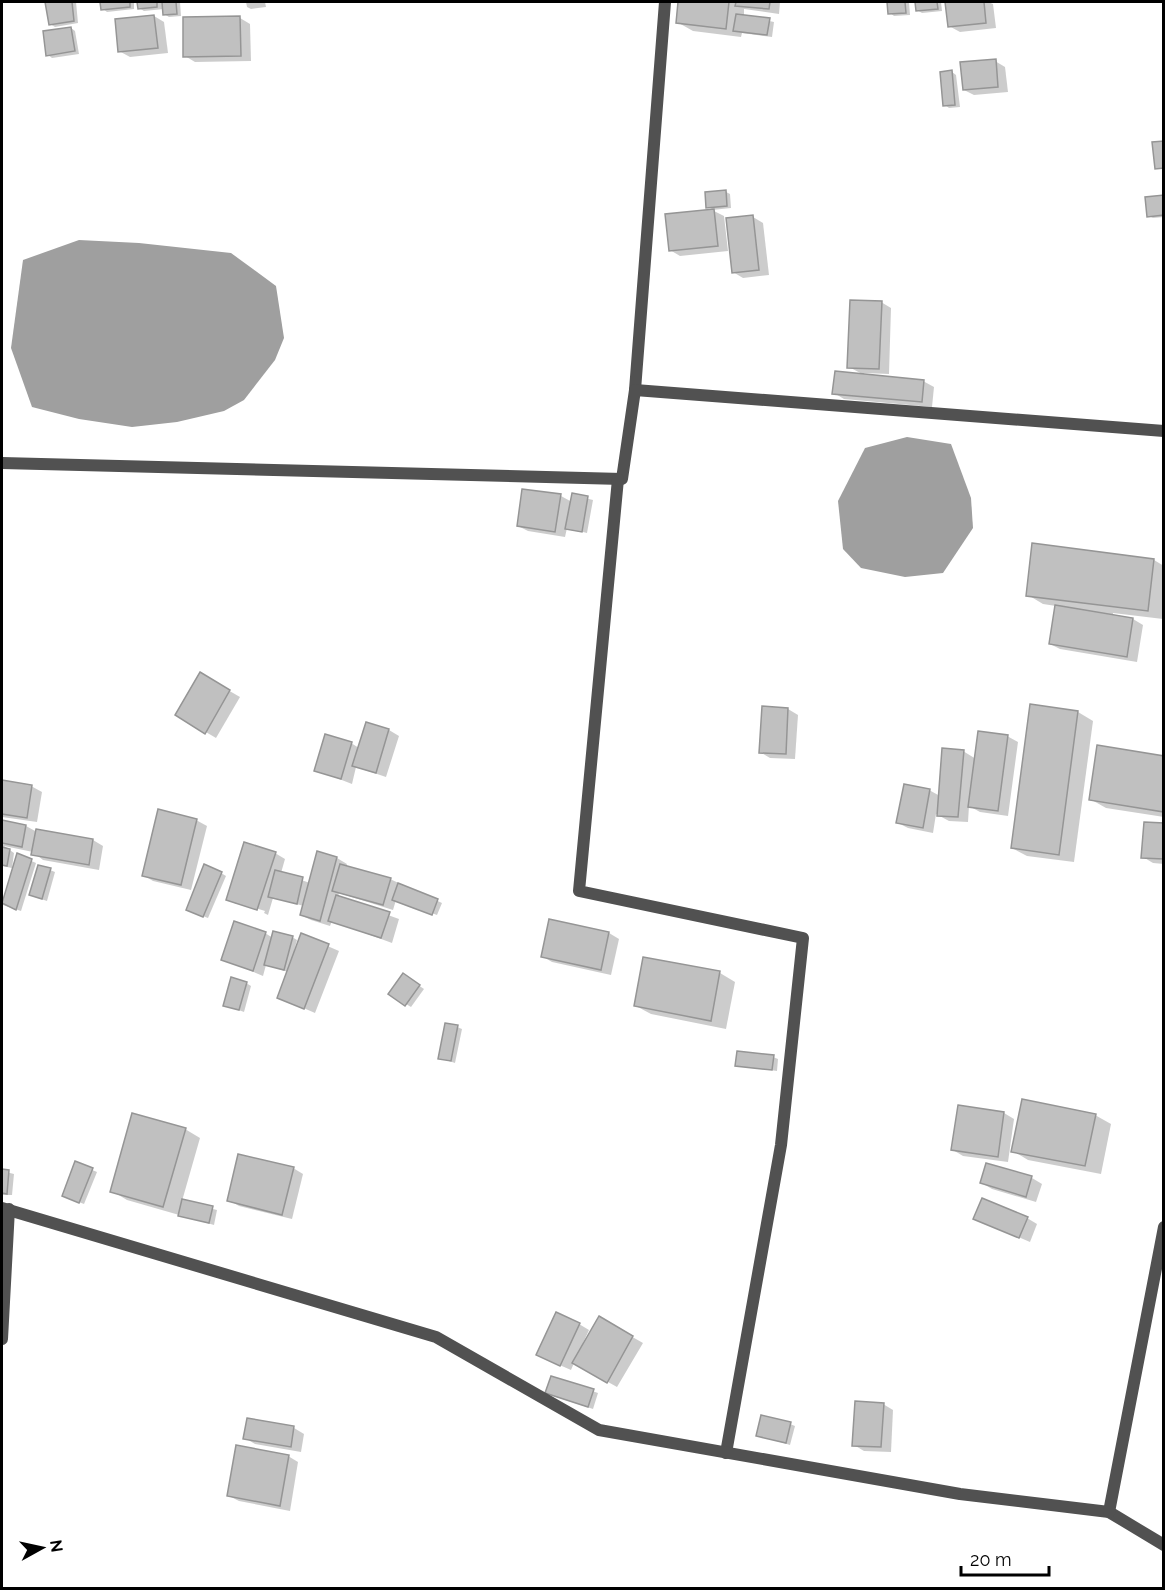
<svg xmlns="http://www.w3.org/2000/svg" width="1165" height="1590" font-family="Raleway,sans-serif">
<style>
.water{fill:#9f9f9f}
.shadow{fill:#0003}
.building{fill:#c0c0c0;stroke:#959595;stroke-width:1.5}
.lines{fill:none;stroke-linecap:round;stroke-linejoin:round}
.street{stroke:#515151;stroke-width:12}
</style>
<rect width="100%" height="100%" fill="#fff"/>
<g class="water">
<polygon points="79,240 139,243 231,253 276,286 284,338 275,360 244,400 224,411 177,422 132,427 79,419 32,407 11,348 23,260"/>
<polygon points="907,437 951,444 971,498 973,528 943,573 905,577 861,568 843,549 838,501 865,448"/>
</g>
<g class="shadow">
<polygon points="57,2 76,2 78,23 55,27 50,24 47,3"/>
<polygon points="102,2 134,2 134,9 107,12 103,9"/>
<polygon points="138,2 180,2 181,16 169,17 164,14 164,9 144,11 139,8"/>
<polygon points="246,2 265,2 266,7 251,9 247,7"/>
<polygon points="680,2 780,2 779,14 744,9 744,16 774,22 772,37 742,33 741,37 693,31 677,22"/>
<polygon points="889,2 909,2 910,15 894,16 890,13"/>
<polygon points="916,2 941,2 942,11 922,13 917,10"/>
<polygon points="947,2 988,2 993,4 996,28 960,32 949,26"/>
<polygon points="154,16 164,22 168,53 130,57 119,51"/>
<polygon points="240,18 250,24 251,61 195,62 185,56"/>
<polygon points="71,28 75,31 79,54 52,58 48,55"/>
<polygon points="995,61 1005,67 1008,92 974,95 964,90"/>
<polygon points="952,72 956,75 960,107 949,108 945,105"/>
<polygon points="726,192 730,194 731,208 712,210 724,216 728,251 680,256 670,250 714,210 708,207"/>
<polygon points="1164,197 1164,217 1153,218 1149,216"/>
<polygon points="753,217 763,223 769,275 743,278 733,272"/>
<polygon points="881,302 891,308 889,374 864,373 864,375 849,367"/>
<polygon points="923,381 934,387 932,407 844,399 834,393"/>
<polygon points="573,495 593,500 587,533 567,528 565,537 528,531 518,526 561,496 572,502"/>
<polygon points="1154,560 1164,566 1163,619 1113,613 1113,616 1133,619 1143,625 1137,662 1060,649 1050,644 1056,606 1043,604 1028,595"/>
<polygon points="200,674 240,697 216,738 177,715"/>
<polygon points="763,708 788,709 798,715 795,759 770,758 760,752"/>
<polygon points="1078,712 1093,721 1074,862 1027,856 1012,848"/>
<polygon points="389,730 399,736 386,777 356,767 352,784 316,770 351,743 359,748"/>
<polygon points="1007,736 1018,742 1008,816 980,812 969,806 968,822 949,821 936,814 933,833 908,828 898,823 929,790 940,796 963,751 976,759"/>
<polygon points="1164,758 1164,817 1106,808 1090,799"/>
<polygon points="2,782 31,786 42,792 37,822 2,817"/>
<polygon points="196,820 207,826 191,890 153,881 143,875"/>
<polygon points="2,822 26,826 37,832 93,840 103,846 99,870 43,860 33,852 4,846 14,853 12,868 2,866"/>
<polygon points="1164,824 1164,864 1153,863 1143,857"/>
<polygon points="275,853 285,859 281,873 310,883 318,853 337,858 347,864 346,867 390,879 442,903 437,915 396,900 393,910 339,893 338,897 399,919 392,943 332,921 330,926 311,920 301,915 304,906 273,898 268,915 264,913 265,911 236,902 236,904 228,899"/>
<polygon points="18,855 36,863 21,911 3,905"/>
<polygon points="50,870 55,872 47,901 35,897"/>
<polygon points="221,873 226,876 208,918 192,912"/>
<polygon points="265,933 273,938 292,937 297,940 294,951 296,952 302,935 339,951 315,1013 278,997 288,972 266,965 263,976 223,959"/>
<polygon points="609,933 619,939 611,975 552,962 542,956"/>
<polygon points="720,973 735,982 726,1029 651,1014 636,1006"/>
<polygon points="408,978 424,989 411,1007 406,1004"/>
<polygon points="246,983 251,986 244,1012 225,1005"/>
<polygon points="457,1027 462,1029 455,1063 440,1058"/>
<polygon points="773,1057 778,1059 777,1071 737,1065"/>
<polygon points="1004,1113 1014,1119 1008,1162 963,1156 953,1150"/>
<polygon points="1095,1115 1111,1124 1101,1174 1028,1160 1013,1151"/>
<polygon points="185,1129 200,1138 182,1201 217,1210 214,1225 127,1200 112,1191"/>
<polygon points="76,1163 97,1172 84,1204 68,1198"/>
<polygon points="987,1165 1032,1178 1042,1184 1036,1202 992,1189 982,1183"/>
<polygon points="293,1168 303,1174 292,1219 239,1206 229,1200"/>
<polygon points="2,1171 14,1174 12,1195 2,1195"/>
<polygon points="975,1218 1027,1218 1037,1224 1030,1242"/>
<polygon points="599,1318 643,1343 617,1387 574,1363 571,1370 548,1360 579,1324 589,1330 583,1343 585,1344"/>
<polygon points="552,1377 598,1393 593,1409 551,1395"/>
<polygon points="883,1404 893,1410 891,1452 864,1451 854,1445"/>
<polygon points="248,1420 294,1428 304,1434 301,1452 255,1444 245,1438"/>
<polygon points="790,1424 795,1426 790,1445 758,1435"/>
<polygon points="288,1456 298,1462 290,1511 239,1501 229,1496"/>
</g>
<g class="building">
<polygon points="45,2 72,2 74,21 49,25"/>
<polygon points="100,2 130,2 130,7 101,10"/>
<polygon points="137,2 157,2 157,7 138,9"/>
<polygon points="162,2 176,2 177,14 163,15"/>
<polygon points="678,2 729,2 726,29 676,23"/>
<polygon points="736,2 770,2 769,9 735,6"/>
<polygon points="887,2 905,2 906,13 888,14"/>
<polygon points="915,2 937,2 938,9 916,11"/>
<polygon points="945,2 984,2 986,23 948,27"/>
<polygon points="736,14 770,18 767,35 733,31"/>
<polygon points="154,15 158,48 118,52 115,19"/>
<polygon points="240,16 241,56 183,57 183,17"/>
<polygon points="71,27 75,51 46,56 43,31"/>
<polygon points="996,59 998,87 963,90 960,62"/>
<polygon points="952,70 955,105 943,106 940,72"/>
<polygon points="1164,141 1164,168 1155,169 1152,142"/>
<polygon points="726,190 727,206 706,208 705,192"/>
<polygon points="1164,195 1164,215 1147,217 1145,197"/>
<polygon points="714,209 718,246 669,251 665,214"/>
<polygon points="753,215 759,270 732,273 726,218"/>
<polygon points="850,300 882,301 879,369 847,368"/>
<polygon points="835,371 924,380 922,402 832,394"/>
<polygon points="522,489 561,494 555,532 517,526"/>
<polygon points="572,493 588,496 582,532 565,529"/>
<polygon points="1032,543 1154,559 1148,611 1026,596"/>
<polygon points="1055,605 1133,618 1127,657 1049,644"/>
<polygon points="200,672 230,690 205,734 175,715"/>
<polygon points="1030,704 1078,711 1059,855 1011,848"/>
<polygon points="762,706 788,708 786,754 759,753"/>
<polygon points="366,722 389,729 376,773 352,766"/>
<polygon points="978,731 1008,735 998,811 968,807"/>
<polygon points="325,734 352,742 341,779 314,771"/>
<polygon points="1097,745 1164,756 1164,812 1089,800"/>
<polygon points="942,748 964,750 958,817 937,816"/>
<polygon points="2,780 32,785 27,818 2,814"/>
<polygon points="904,784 930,789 923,828 896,823"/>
<polygon points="158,809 197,819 181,885 142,876"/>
<polygon points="2,820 26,825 22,847 2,843"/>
<polygon points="1144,822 1164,823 1164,859 1141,858"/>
<polygon points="36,829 93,839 89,865 31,855"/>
<polygon points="244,842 276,852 257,910 226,900"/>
<polygon points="2,847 10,849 7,866 2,865"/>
<polygon points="317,851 337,857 320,921 300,915"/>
<polygon points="17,853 32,859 16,910 2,903"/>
<polygon points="204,864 222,872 203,917 186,910"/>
<polygon points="340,864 391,878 383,905 332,891"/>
<polygon points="38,865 51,868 42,899 29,895"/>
<polygon points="275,870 303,877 297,904 268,897"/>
<polygon points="398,883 438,899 432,915 392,900"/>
<polygon points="336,895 390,912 381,938 328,921"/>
<polygon points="549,919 609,932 601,970 541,957"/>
<polygon points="234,921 266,932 253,971 221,960"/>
<polygon points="273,931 293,936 284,970 264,965"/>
<polygon points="301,933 329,944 304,1009 277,998"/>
<polygon points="643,957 720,971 711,1021 634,1006"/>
<polygon points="403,973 420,985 405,1006 388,994"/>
<polygon points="231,977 247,982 239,1010 223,1006"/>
<polygon points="445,1023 458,1025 451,1061 438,1059"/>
<polygon points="737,1051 774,1055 772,1070 735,1066"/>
<polygon points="1022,1099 1096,1114 1085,1166 1011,1152"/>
<polygon points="958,1105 1004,1112 998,1157 951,1150"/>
<polygon points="132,1113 186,1128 163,1207 110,1192"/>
<polygon points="238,1154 294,1167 282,1215 227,1201"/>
<polygon points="75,1161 93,1168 79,1203 62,1196"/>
<polygon points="986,1163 1032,1176 1026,1197 980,1183"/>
<polygon points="2,1169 9,1170 7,1194 2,1193"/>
<polygon points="982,1198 1028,1217 1019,1238 973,1219"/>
<polygon points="182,1199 213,1206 209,1223 178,1216"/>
<polygon points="556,1312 580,1323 560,1366 536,1355"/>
<polygon points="599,1316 633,1336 607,1383 572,1363"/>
<polygon points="551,1376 594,1389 588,1407 545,1393"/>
<polygon points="855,1401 884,1403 881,1447 852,1446"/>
<polygon points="761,1415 791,1422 786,1443 756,1436"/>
<polygon points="247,1418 294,1426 291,1447 243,1439"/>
<polygon points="236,1445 289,1455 280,1506 227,1496"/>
</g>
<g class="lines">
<g class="street">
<polyline points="635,390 665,2"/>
<polyline points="2,463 622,479 635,390 1164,431"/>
<polyline points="618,479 579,891 803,938 781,1145 726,1453"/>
<polyline points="2,1208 436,1337 599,1430 960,1494 1109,1512 1164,1545"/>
<polyline points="2,1339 9,1209"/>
<polyline points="1109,1512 1164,1227"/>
</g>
</g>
<rect width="1165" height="1590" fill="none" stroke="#000000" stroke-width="6"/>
<g transform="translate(42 1548) rotate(82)" stroke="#ffffff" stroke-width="4.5" paint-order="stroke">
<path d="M0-4.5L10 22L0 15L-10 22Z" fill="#000000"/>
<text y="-9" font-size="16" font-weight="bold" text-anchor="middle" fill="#000000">N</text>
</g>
<path d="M961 1566v9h88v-9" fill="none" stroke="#000000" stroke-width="3"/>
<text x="970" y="1566" font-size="18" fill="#000000" stroke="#ffffff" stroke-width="4.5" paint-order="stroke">20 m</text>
</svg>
